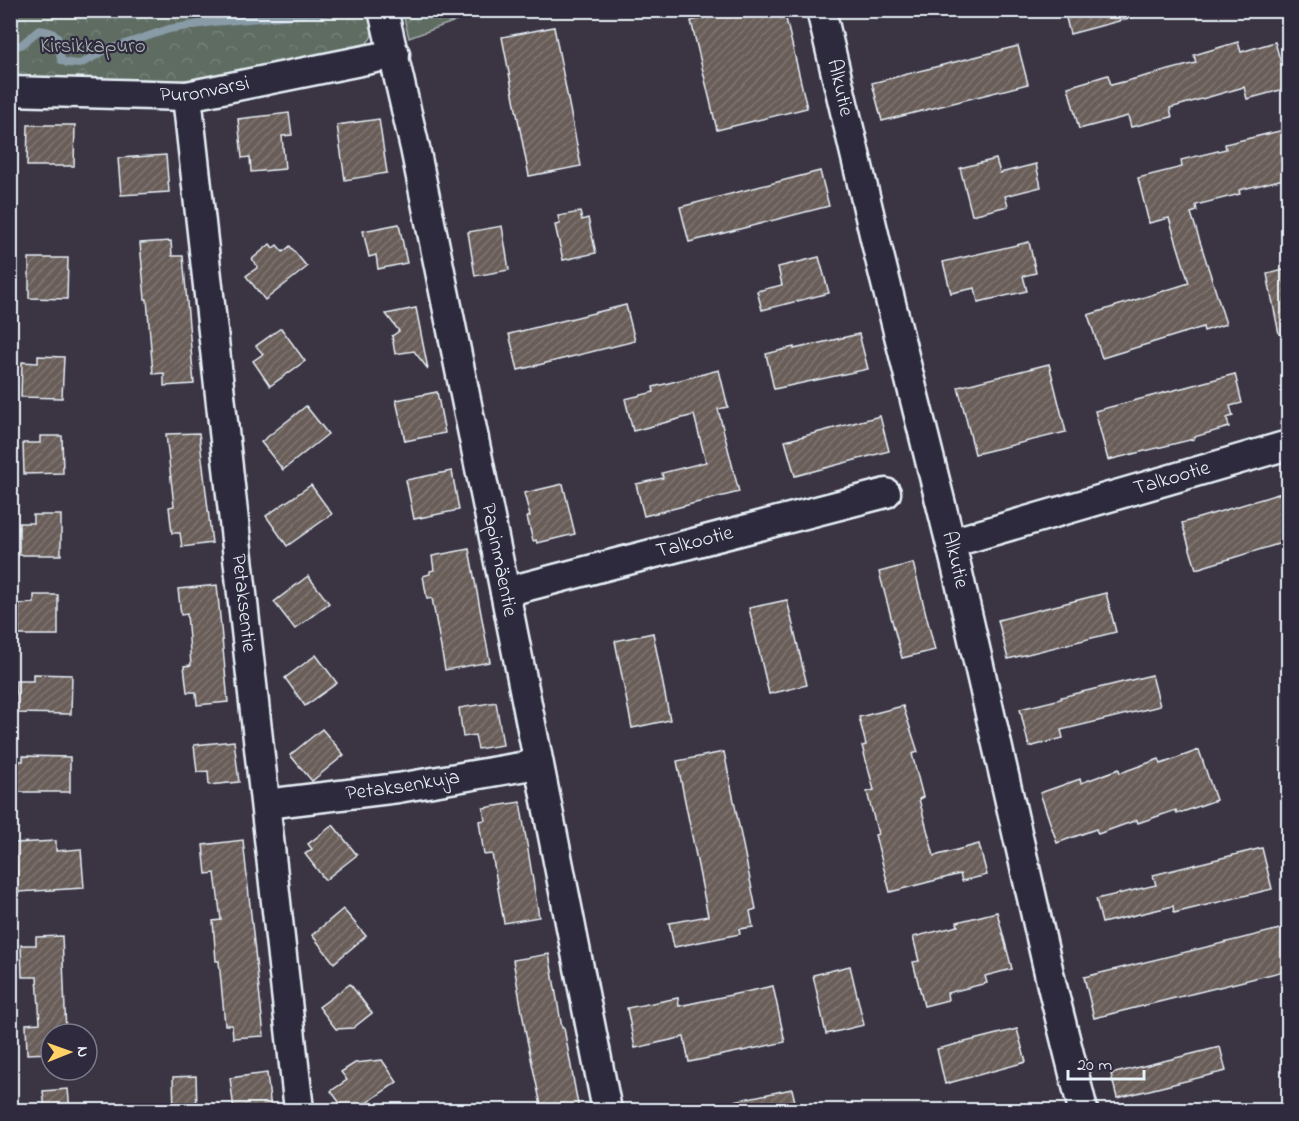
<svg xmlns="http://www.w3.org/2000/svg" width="1299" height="1121" font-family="'Indie Flower',sans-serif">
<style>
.forest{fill:url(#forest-crowns);stroke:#a3aead;stroke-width:1.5}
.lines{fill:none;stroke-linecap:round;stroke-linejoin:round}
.stream{stroke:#889ba6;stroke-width:8}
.building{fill:url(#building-hatch);stroke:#e8f1f8;stroke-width:1.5}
.minor-casing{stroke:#e8f1f8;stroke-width:33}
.minor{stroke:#2f2a3d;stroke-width:28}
.labels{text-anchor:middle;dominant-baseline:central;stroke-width:4.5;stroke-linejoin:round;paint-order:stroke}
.park-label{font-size:21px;fill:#aab5b4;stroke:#2f2a3d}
.street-label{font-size:21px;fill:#e8f1f8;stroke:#2f2a3d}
</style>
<defs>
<pattern id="forest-crowns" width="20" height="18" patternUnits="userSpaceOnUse" patternTransform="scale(1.5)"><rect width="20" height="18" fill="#5e6c62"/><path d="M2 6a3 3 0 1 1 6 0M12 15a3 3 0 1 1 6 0" fill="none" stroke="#758179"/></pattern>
<pattern id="building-hatch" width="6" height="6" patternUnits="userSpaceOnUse" patternTransform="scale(1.5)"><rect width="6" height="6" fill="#695d59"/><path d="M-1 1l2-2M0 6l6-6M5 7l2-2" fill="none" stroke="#7e7572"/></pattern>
</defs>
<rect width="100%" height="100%" fill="#3b3443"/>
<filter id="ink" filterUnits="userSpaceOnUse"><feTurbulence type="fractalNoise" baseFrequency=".0167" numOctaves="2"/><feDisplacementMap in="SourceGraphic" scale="12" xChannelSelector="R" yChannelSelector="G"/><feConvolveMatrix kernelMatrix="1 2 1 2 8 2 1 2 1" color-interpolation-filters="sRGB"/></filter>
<g filter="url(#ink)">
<g class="forest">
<polygon points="402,10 483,10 483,11 409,38"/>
<path d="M10,11h358c6,26 8,26 -14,43l-164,28 -81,3 -98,-8z"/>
</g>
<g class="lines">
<path class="stream" d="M10,46l11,-1 18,-15c24,2 19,11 22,30l6,3 13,1 24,-13 65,-22 44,-7 141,-12"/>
</g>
<g class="building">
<polygon points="710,10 784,10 807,108 717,130 691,21 711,16"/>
<polygon points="1064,10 1133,10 1134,17 1070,34"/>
<polygon points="554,27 581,166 529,176 502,37"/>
<polygon points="1238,42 1241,52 1275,42 1288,88 1247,99 1244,87 1170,108 1172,117 1131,127 1128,116 1079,129 1068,87 1108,75 1111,85 1196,63 1194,55"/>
<polygon points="1018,46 1028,84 882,121 872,83"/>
<polygon points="289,113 292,135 282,136 285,169 251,172 250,157 242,158 238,119"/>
<polygon points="379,119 387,173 345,180 337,125"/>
<polygon points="28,125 75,125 74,166 27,166"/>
<polygon points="1288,129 1288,178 1239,190 1240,194 1196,205 1197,211 1191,213 1226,324 1204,331 1203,327 1102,358 1088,315 1189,283 1169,218 1149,223 1138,178 1182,167 1181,160 1226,149 1225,144"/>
<polygon points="166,155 169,192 121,195 118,158"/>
<polygon points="996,159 1000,173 1036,164 1041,187 1005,196 1008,206 972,215 960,168"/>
<polygon points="820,171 829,206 689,242 680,207"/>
<polygon points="580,212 582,220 588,218 596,253 563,260 555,225 560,224 558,216"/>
<polygon points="399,224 407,263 378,269 376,255 369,257 363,231"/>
<polygon points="502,226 509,270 475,276 468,232"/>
<polygon points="171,241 172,256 183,256 194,384 164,386 164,373 153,374 147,299 145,299 140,243"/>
<polygon points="1029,242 1036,273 1023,276 1027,291 978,302 975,288 951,293 943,262"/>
<polygon points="270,244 273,248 277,245 283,252 290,246 307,267 265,300 246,276 258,267 252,259"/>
<polygon points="819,257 829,293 762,310 757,291 782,285 778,267"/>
<polygon points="29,258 68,258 67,299 29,298"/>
<polygon points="1288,269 1288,333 1279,334 1267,274"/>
<polygon points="626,305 635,341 518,370 509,334"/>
<polygon points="416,308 424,349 428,369 414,351 395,354 392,336 399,331 386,314"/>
<polygon points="281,328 305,361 270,386 253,361 263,354 256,346"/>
<polygon points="859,334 868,369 774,389 766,354 794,347 794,349"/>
<polygon points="38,356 64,357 62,398 21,397 22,362 38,363"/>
<polygon points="1049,364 1066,432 975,454 958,387"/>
<polygon points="719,370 728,407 718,409 739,492 644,516 636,484 663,478 662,473 706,462 694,415 633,431 625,399 654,392 653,387"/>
<polygon points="1235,374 1242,403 1230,406 1233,416 1227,418 1229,427 1194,437 1194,439 1108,460 1095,411"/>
<polygon points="437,392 445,433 405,441 396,400"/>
<polygon points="306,406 328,434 283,470 261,442"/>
<polygon points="880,416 889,451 795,476 785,441"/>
<polygon points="199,433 212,543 182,547 180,533 172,533 169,507 174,506 166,434"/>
<polygon points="40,436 62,436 63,473 24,474 23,443 40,443"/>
<polygon points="452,471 459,510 414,519 406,480"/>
<polygon points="563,484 575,534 537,543 536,540 533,541 527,517 530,516 524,493"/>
<polygon points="311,485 332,514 287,546 266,516"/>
<polygon points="1288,491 1288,541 1196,569 1182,523"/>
<polygon points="33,515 61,515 61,555 19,555 19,523 33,523"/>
<polygon points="469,549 490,662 445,670 432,598 427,599 423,576 430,574 430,571 434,570 432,556"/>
<polygon points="913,563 935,650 902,658 879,572"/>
<polygon points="308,576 329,603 295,629 274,602"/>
<polygon points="217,585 228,702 197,705 196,692 187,692 184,666 191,665 187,614 181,615 178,589"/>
<polygon points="1106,593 1116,632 1008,659 998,620"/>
<polygon points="34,595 58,595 58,635 19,635 19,604 34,603"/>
<polygon points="787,600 807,685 769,694 749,608"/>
<polygon points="653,633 670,720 632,728 615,641"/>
<polygon points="316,655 337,683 305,706 285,678"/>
<polygon points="33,674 72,675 71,714 15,713 16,681 33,681"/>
<polygon points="1152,675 1160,706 1061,730 1063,738 1029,747 1020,709 1061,699 1061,697"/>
<polygon points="496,702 503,745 478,749 475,735 463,737 459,708"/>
<polygon points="903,706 918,752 912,754 923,797 919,799 934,856 979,844 987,875 962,881 960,874 890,892 875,835 878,834 867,792 874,790 862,746 866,745 859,717"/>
<polygon points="322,729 344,755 312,781 290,755"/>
<polygon points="234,741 239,782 209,785 208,771 197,772 194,745"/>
<polygon points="1199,750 1216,800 1177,814 1176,810 1138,823 1137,820 1098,834 1096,829 1057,843 1040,793 1080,779 1081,783 1119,769 1120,773 1159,759 1161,764"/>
<polygon points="724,752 756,909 750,911 753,927 739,929 740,934 674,947 669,923 708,916 677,761"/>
<polygon points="23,756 70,757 70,792 15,792 15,761 23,761"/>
<polygon points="520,802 539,917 504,923 492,854 484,855 479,821 485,820 483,808"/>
<polygon points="333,825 357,855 325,880 305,854 312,849 308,844"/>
<polygon points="243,840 264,1036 233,1038 232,1025 225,1025 219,961 216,961 213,921 221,920 215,873 206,874 203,845"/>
<polygon points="56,841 56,851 81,849 84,888 18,892 15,843"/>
<polygon points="1262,848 1272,889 1174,913 1173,906 1102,923 1096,899 1156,885 1153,875"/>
<polygon points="343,909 366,936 334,963 312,935"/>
<polygon points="997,912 1012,969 985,976 987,983 947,993 948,1000 924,1006 913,962 919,961 913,937 958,926 957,922"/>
<polygon points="1288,927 1288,970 1094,1018 1084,977"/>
<polygon points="62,936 66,1034 51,1034 51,1053 27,1054 26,1024 40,1023 37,977 22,977 21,945 36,945 36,937"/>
<polygon points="549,954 562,1028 564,1028 579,1110 542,1110 526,1035 513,960"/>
<polygon points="850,966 864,1025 826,1034 813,975"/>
<polygon points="350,984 372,1013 353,1028 336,1029 319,1007"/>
<polygon points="773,986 785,1042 689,1062 684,1037 635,1048 627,1008 678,998 679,1006"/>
<polygon points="1017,1029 1026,1062 945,1084 937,1049"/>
<polygon points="1220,1047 1226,1071 1117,1098 1111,1074"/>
<polygon points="382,1060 397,1082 356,1110 345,1110 331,1091 347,1080 341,1072 355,1063"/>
<polygon points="267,1073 271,1110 234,1110 230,1078"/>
<polygon points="196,1076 197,1110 174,1110 173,1077"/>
<polygon points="68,1089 70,1110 45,1110 43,1091"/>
<polygon points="792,1089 797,1110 735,1110 734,1101"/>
</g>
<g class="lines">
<defs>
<g id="minor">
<path id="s1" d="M383,10l32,138 90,444 102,518"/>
<path id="s2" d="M821,10l57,241 79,318 95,417 31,124"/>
<path id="s3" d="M10,91l177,5 208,-42"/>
<path id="s4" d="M187,96l112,1014"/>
<path id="s5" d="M951,543l337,-98"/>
<path id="s6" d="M505,592l381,-99"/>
<path id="s7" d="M266,804l132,-16 140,-24"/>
</g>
</defs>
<use href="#minor" class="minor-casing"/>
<use href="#minor" class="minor"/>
</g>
</g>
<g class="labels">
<g class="park-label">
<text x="93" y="47">Kirsikkapuro</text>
</g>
<g class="street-label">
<text stroke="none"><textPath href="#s3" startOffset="195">Puronvarsi</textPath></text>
<text stroke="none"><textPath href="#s2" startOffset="80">Alkutie</textPath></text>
<text stroke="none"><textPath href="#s5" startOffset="230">Talkootie</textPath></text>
<text stroke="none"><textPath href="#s6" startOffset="196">Talkootie</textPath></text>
<text stroke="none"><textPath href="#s1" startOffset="562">Papinmäentie</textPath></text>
<text stroke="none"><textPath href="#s2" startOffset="566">Alkutie</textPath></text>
<text stroke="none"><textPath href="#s4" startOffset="510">Petaksentie</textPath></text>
<text stroke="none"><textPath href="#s7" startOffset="138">Petaksenkuja</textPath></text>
</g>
</g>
<rect width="1299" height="1121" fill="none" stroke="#2f2a3d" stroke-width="36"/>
<rect x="18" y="18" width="1263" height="1085" fill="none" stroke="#e8f1f8" stroke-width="2" filter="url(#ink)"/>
<g transform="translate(69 1052) rotate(89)"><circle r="28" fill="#2f2a3d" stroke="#797a88" stroke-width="1.5"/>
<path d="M0-4.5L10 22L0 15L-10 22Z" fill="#ffd166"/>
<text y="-9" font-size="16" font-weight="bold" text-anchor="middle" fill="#e8f1f8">N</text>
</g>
<path d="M1068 1070v9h76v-9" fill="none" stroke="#e8f1f8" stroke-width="3"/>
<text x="1077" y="1070" font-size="18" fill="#e8f1f8" stroke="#2f2a3d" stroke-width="4.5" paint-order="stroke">20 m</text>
</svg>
